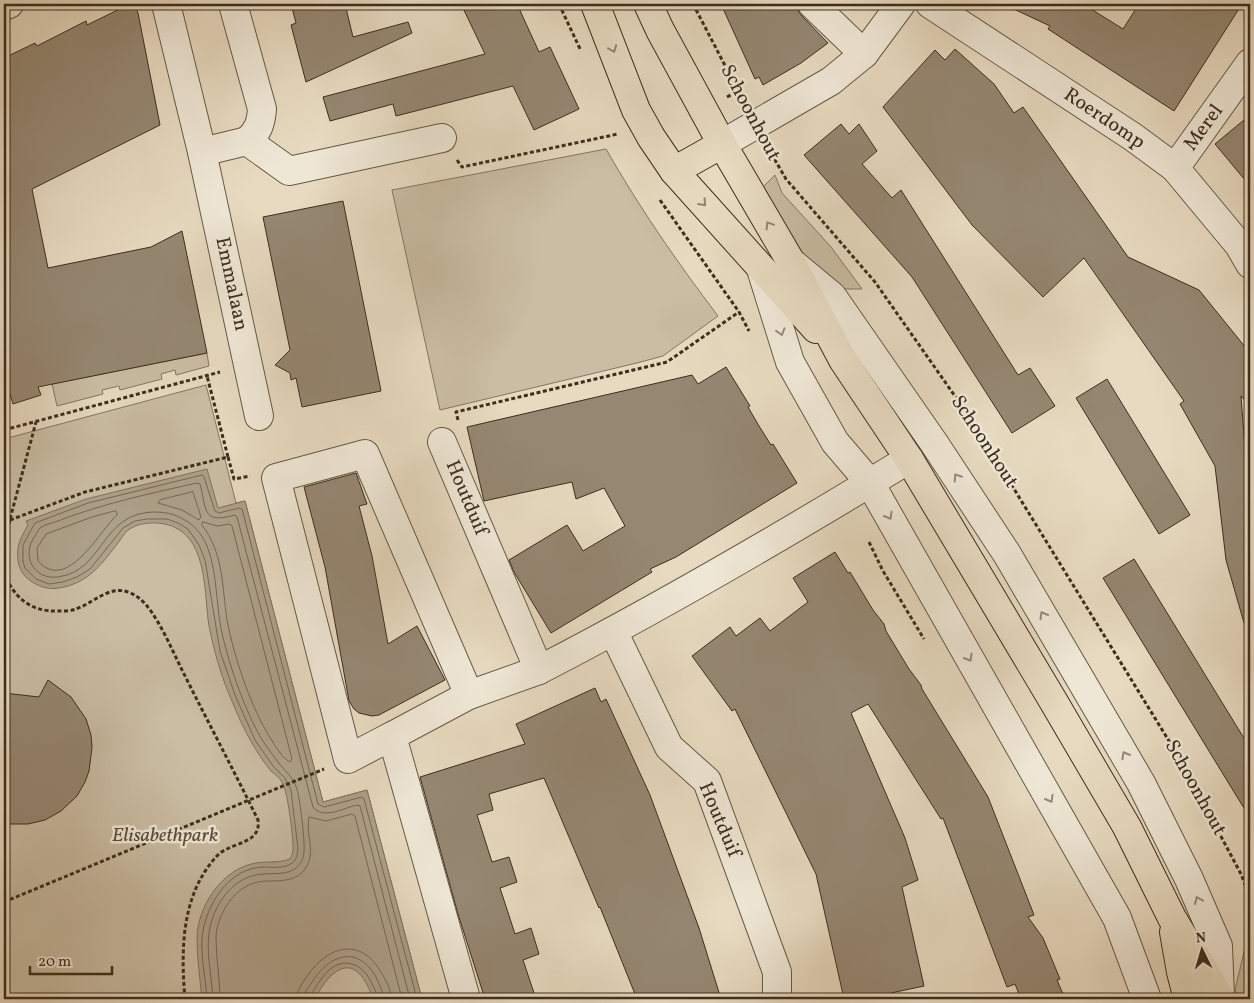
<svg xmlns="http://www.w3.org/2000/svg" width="1254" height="1003" font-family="Vollkorn,serif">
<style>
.green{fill:#cabda4;stroke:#837661}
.water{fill:#ada089;stroke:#80725e}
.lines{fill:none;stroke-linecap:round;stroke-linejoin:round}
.shore{stroke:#746754;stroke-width:1}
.building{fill:#958772;stroke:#3c2e1e}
.minor-casing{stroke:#675946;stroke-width:30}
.major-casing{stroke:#3c2e1e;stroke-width:30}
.path{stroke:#3c2e1e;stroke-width:3;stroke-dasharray:4 2.5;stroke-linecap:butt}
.minor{stroke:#efe7d6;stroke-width:28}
.major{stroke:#e7dac0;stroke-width:28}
.oneway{stroke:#92846f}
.oneway2{stroke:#968a7a}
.labels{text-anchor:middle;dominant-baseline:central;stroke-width:5;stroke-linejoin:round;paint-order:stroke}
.street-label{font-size:20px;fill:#3c2e1e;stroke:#efe7d6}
.park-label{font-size:20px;font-style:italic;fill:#584b39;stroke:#efe7d6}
</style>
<rect width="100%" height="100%" fill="#e7dac0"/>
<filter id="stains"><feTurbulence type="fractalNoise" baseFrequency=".004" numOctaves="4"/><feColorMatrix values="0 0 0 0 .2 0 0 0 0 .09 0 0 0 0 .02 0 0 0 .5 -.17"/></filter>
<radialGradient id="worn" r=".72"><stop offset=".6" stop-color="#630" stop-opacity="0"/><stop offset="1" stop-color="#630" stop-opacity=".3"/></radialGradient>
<g class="green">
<path d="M606,149c33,58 71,113 112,167l-55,40 -26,7 -197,47 -48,-220z"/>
<polygon points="775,175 782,193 831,247 862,289 841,289 813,273 761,189"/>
<polygon points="207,353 209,366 176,375 175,370 161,374 162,379 120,390 119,386 102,390 103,394 57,406 52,384"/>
<polygon points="206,385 236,503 245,501 323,802 367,790 422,999 4,999 4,439"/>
<polygon points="1247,939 1250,958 1250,999 1240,999 1235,990"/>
</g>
<path class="water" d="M207,469l11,39 27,-7 78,301 44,-12 55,209h-49c-6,-18 -19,-43 -40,-25 -8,6 -13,17 -19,25h-112c-2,-20 -5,-41 -5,-62 1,-29 22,-63 51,-72 13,-5 28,-1 42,-6 2,-4 3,-7 3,-11 0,-13 -5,-56 -11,-66 -3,-5 -8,-8 -11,-11 -4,-5 -8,-10 -11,-15 -15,-22 -25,-47 -35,-72 -7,-19 -12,-38 -16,-58 -5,-31 -1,-84 -35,-99 -13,-6 -35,-6 -47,4 -3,3 -6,8 -9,12 -15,19 -26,36 -50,43 -10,3 -20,4 -30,-1 -10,-4 -19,-13 -20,-25 -2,-14 3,-23 10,-35l-2,-4 60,-22z"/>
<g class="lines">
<g class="shore">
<polygon points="193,492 201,517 199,520 182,510 158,503 160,500"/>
<path d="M115,511l2,1v3c-17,15 -50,79 -79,46l-1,-13 9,-14 46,-17z"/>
<path d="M203,522l14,4 13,-2 2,2 60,233 -2,3c-8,-4 -14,-15 -19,-23 -20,-31 -37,-82 -44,-119 -5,-33 -3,-66 -25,-95z"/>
<path d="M207,999c-1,-22 -9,-52 -3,-73 7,-28 27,-57 58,-59 9,0 23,2 30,-4 5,-3 5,-9 6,-14l-7,-59 -6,-12 -12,-12 -18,-26 -20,-45 -15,-44 -15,-91 -6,-15 -11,-16 -10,-6 -11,-4h-20l-12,2 -12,7 -33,41 -13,8 -14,5 -14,2 -13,-5 -11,-11 -2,-7v-16l12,-22 53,-20 114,-28 2,2 11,34 4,2 20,-5 3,1 76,295 6,3 38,-10 2,2 53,200"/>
<path d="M213,999c-1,-21 -8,-51 -3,-72 6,-26 25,-52 54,-53 10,-1 24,1 32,-6 5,-4 8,-11 8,-17 1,-11 -4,-51 -7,-62 -4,-12 -12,-18 -19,-27 -6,-8 -12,-16 -17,-24 -14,-24 -28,-62 -35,-89 -4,-14 -7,-29 -8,-43 -4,-31 -4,-73 -37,-88 -9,-5 -19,-6 -28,-6 -53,2 -48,58 -95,65 -25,3 -37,-22 -23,-41 2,-3 3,-6 5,-8 5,-4 17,-6 23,-9 43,-16 89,-26 134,-36l3,1c7,27 2,40 35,31l2,2 76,290c10,13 31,1 44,-2l3,1 50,193"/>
<path d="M220,999c0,-20 -4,-40 -4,-61 0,-18 13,-42 29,-51 8,-5 16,-6 26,-6 12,0 27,-1 34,-12 12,-17 0,-34 4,-52l17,4 26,-7 3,2 47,183"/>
<path d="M296,999c1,-8 5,-14 10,-21 20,-32 55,-43 76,-4 5,8 9,16 9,25"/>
<path d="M304,999c0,-7 4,-11 8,-17 17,-27 45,-38 64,-5 3,7 7,14 8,22"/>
<path d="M310,999l1,-4c5,-8 9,-16 16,-23 13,-14 32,-11 42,6 3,6 8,14 9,21"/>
</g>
</g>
<g class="building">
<polygon points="130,4 135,4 138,13 160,125 32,189 48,268 151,247 182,231 207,353 38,387 41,395 13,404 9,391 4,393 4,58 35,43 37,46 86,21 87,25"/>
<polygon points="291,4 345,4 353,37 408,22 412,33 306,82 291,25 296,23"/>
<polygon points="461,4 517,4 539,52 550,47 579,109 534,130 513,86 396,116 393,104 330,121 323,97 485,54"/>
<polygon points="721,4 794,4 801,15 828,43 801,63 763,85 759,77 755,79"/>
<polygon points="1003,4 1083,4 1123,29 1139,4 1242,4 1174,111 1048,29 1050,26"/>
<polygon points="955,49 994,84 1014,113 1023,107 1128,257 1199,290 1250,353 1250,406 1241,396 1250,516 1250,622 1244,623 1226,560 1215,466 1180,404 1184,401 1084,258 1043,297 972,225 883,107 935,50 945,60"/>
<polygon points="1250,115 1250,186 1215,144"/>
<polygon points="841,124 849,134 859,124 877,151 862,164 892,198 901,190 1018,375 1030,368 1055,406 1012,433 912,277 804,155"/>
<polygon points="343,201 381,391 302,407 296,378 291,380 290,373 275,365 290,350 263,217"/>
<polygon points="726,367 750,406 748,407 759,426 771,445 773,444 797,483 676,557 650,569 652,572 551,633 514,572 509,560 567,525 583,551 625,526 604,488 576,499 572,482 484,501 467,427 692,375 698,384"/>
<polygon points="1107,379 1190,515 1159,534 1076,398"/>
<polygon points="356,473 367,504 359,506 372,556 388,644 417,626 445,680 379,715 372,716 359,713 354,709 349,701 325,567 304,487"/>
<polygon points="835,552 848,573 850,572 873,610 884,624 886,631 909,669 921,685 922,689 988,797 1034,915 1028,917 1043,938 1060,979 1057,980 1065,999 1021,999 1015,984 1007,987 943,818 941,819 868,704 851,713 905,838 918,880 902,887 924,986 891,993 889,999 844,999 816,874 735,709 732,711 692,656 730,627 736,636 760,618 770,631 808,602 793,578"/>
<polygon points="1134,559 1250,748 1250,818 1103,578"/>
<polygon points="48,680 71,697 86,719 91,735 92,747 89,771 85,782 77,796 61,811 45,820 28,824 4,824 4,693 39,697"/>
<polygon points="595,688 601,702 606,699 650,795 699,928 721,999 637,999 600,907 599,908 544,778 489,794 493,810 477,815 492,862 509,857 517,882 500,888 515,934 531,928 539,954 523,960 536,999 485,999 458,914 420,777 525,744 516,724"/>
</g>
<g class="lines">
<defs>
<g id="minor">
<polyline points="166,4 202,152 259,416"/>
<path d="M233,4l29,105c-1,14 -4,23 -15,32"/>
<polyline points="812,4 864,54"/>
<polyline points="930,4 1133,137 1175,168 1239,245 1250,264"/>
<polyline points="4,6 9,4"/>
<polyline points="722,144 831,81 864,54 901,4"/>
<polyline points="202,152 247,141 289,171 442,138"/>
<polyline points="1175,168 1250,63"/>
<polyline points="791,262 832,296 934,443 1007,554 1141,783 1189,879 1218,946 1220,997"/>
<polyline points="761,269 790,362 835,442 870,483 1117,918 1147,999"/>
<path d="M442,442l97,228c126,-65 249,-137 370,-211"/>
<polyline points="613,631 669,747 707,781 777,972 777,999"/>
<polyline points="392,736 348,759 276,478 365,454 469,695"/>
<polyline points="466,999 392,736 469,695 539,670"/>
</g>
<g id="major">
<polyline points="595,4 636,110 651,137 674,171 816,329"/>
<polyline points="648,4 660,30 722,144 791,262 843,360 909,459 1055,704 1127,827 1172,918 1221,999"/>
<polyline points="674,171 722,144"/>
<polyline points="1174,932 1181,972 1188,999"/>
</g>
</defs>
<use href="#minor" class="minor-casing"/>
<use href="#major" class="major-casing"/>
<g class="path">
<polyline points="559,4 581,51"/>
<polyline points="693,4 743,100"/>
<polyline points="727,97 738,91"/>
<polyline points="768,148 786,179 875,282 971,419 1177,754 1241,874 1250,898"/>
<polyline points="457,160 462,167 618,134"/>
<polyline points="660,200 739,312 749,331"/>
<polyline points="458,420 456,412 667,362 739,312"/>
<polyline points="4,430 220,372"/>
<polyline points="228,457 234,479 250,476"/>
<polyline points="10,519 36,422"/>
<polyline points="10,520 85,492 228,457 207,376"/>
<polyline points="4,523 10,520 4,545"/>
<polyline points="869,542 883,571 924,639"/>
<path d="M4,572c9,25 26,40 54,39 6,0 13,0 18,-2 22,-8 38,-30 63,-11 17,13 33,52 43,72 25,50 51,99 76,150 3,21 -19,22 -33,30 -6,3 -10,8 -14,13 -30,38 -30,90 -26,136"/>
<polyline points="4,902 324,769"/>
</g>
<use href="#minor" class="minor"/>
<use href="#major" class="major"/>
</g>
<defs><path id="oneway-chevron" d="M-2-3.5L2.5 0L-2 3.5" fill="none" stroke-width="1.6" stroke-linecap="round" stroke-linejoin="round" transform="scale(1.25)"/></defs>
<g class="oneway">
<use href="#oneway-chevron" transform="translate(613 49) rotate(69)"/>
<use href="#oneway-chevron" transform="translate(703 203) rotate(48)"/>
<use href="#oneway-chevron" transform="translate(769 225) rotate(-121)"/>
</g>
<g class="oneway2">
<use href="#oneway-chevron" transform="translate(781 332) rotate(73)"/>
<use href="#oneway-chevron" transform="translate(957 477) rotate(-123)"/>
<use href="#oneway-chevron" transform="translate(889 516) rotate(60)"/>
<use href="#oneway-chevron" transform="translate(1043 615) rotate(-120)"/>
<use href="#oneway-chevron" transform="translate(969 658) rotate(60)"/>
<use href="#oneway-chevron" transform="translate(1125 755) rotate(-120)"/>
<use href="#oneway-chevron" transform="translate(1050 799) rotate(60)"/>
<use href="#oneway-chevron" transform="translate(1198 900) rotate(-113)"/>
</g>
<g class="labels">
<g class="street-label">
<text transform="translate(750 113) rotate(62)">Schoonhout</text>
<text transform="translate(1104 119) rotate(34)">Roerdomp</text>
<text transform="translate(1204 128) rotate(-54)">Merel</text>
<text transform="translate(231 284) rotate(78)">Emmalaan</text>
<text transform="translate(984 442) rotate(57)">Schoonhout</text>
<text transform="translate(466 498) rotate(67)">Houtduif</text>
<text transform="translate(1195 788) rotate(61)">Schoonhout</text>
<text transform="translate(719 820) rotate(67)">Houtduif</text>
</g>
<g class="park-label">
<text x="165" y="836">Elisabethpark</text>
</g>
</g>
<rect width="1254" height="1003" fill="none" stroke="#e7dac0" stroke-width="20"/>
<rect x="5" y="5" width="1244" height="993" fill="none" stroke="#3c2e1e" stroke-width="2.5"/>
<rect x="10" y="10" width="1234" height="983" fill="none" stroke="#3c2e1e"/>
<g transform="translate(1202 950) rotate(355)" stroke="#efe7d6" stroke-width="4" paint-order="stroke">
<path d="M0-4L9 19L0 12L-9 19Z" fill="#3c2e1e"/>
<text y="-8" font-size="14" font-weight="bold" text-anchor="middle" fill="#3c2e1e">N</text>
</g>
<path d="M30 966v8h82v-8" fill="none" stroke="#3c2e1e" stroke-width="2.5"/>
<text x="38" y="966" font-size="15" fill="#3c2e1e" stroke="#efe7d6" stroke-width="4" paint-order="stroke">20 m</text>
<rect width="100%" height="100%" filter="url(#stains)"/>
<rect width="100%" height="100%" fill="url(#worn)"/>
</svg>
